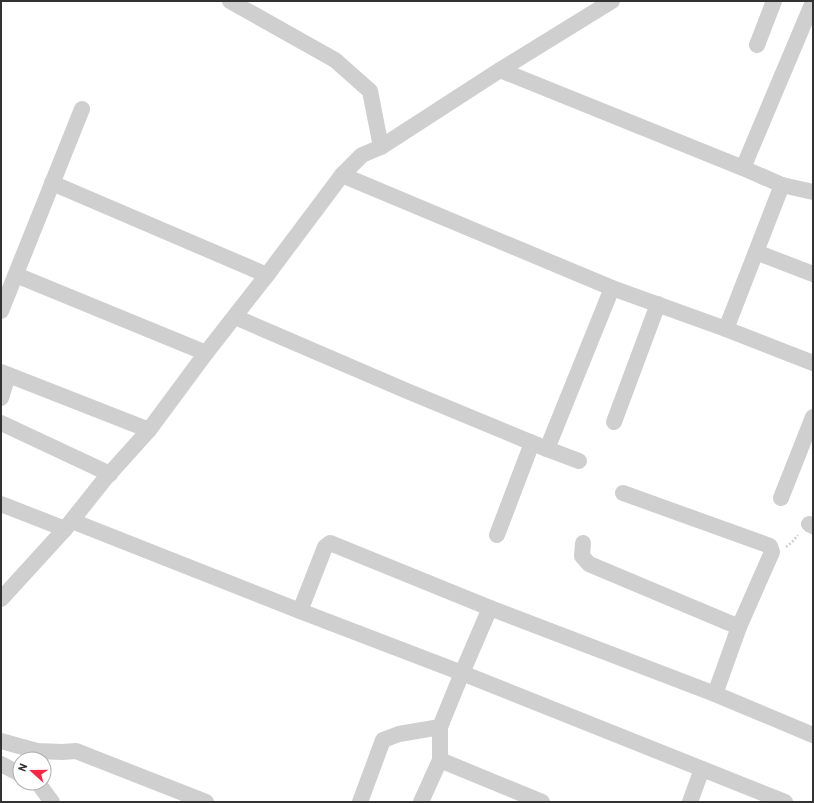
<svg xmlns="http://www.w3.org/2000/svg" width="814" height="803" font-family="Barlow,sans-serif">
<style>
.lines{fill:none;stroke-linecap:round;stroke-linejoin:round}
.path{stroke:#cfcfcf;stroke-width:2.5;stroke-dasharray:2 2;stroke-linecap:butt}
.minor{stroke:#cfcfcf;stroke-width:16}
</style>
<rect width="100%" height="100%" fill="#fff"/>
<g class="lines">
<polyline class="path" points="786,547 792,542 798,535"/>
<g class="minor">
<polyline points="230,1 335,60 370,91 381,147"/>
<polyline points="757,45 774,1"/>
<polyline points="500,70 743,168 782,185 813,192"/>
<polyline points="743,168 813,2"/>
<polyline points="342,175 612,288 726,329 813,363"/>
<polyline points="52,183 267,275"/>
<polyline points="756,252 813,274"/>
<polyline points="16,275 206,353"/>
<polyline points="1,311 82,109"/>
<polyline points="235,317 407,391 547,449 579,461"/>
<polyline points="726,329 782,185"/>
<polyline points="1,372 149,430"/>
<polyline points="1,398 8,375"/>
<polyline points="614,422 658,304"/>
<polyline points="1,423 110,474"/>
<polyline points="547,449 612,288"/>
<polyline points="623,493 770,546 772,552 739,627 715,694"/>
<polyline points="781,498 813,417"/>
<polyline points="1,504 65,529"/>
<polyline points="72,521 300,611 462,673 785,802"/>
<polyline points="809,524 813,526"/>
<polyline points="497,535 532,443"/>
<polyline points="583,543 582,556 589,564 739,627"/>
<polyline points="1,599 65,529 104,480 149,430 206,353 267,275 342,175 362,155 381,147 500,70 612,1"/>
<polyline points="300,611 325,547 330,543 490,608"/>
<polyline points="1,741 37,751 62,752 76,751 206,802"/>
<polyline points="440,760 542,802"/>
<polyline points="1,764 20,774"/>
<polyline points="38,783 52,802"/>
<polyline points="360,802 383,740 399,734 440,727"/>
<polyline points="421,802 440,760 440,727 462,673 490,608 715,694 813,735"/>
<polyline points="690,802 702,769"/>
</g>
</g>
<rect width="814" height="803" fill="none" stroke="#323232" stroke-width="4"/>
<g transform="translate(32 771) rotate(291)"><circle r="19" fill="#ffffff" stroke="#adadad"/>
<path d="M0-3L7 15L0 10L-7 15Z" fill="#f72644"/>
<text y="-6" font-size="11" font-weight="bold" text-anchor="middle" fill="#323232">N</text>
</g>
</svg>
